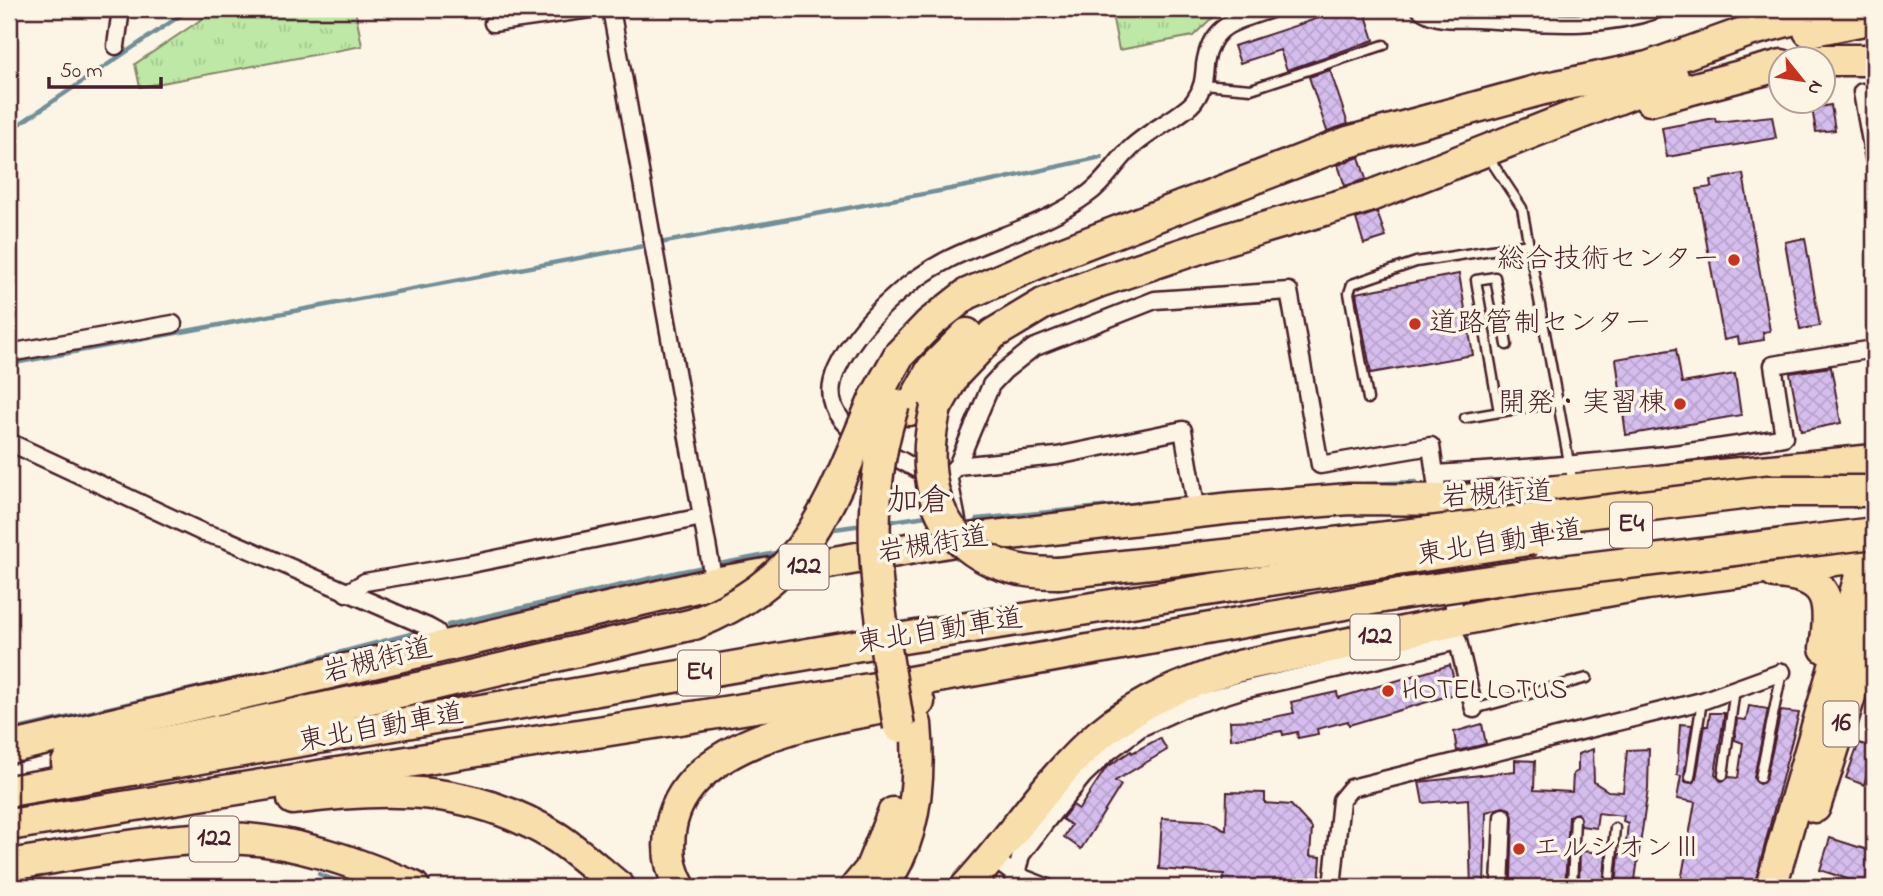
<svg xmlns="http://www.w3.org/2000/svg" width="1883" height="896" font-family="'Indie Flower','Klee One',sans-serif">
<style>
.grass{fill:url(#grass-tufts);stroke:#848468;stroke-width:2}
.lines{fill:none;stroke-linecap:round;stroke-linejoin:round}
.stream{stroke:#708f9a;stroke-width:4.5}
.building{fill:url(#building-cross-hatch);stroke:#4a1f2b;stroke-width:2}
.lane-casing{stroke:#4a1f2b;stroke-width:13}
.street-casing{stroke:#4a1f2b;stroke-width:21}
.highway-casing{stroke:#4a1f2b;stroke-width:35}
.lane{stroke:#fcf5e5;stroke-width:8}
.street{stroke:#fcf5e5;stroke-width:16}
.highway{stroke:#f8deab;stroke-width:30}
.highway-bridge-casing{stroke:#4a1f2b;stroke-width:35;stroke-linecap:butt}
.highway-bridge{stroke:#f8deab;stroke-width:30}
.poi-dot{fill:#c8321e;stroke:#fcf5e5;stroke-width:2.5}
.labels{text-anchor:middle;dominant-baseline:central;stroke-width:7;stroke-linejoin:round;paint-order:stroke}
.shield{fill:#fcf5e5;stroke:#7f5f63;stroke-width:2}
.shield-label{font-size:26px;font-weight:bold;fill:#4a1f2b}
.poi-label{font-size:28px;fill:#4a1f2b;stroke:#fcf5e5;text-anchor:start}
.street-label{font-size:28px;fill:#4a1f2b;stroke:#fcf5e5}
.quarter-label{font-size:32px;fill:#4a1f2b;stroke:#fcf5e5}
</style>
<defs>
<pattern id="grass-tufts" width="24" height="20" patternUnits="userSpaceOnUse" patternTransform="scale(1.75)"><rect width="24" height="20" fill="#bde8a5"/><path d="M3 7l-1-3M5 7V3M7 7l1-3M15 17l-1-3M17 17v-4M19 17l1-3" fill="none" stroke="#a4c78e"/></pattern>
<pattern id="building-cross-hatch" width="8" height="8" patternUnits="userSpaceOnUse" patternTransform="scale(1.75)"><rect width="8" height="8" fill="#d5beee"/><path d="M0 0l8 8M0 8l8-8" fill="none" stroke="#b8a3cc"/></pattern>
</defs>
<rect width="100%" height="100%" fill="#fcf5e5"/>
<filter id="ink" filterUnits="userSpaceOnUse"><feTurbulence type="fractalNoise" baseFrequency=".0143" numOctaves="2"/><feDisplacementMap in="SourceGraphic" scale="14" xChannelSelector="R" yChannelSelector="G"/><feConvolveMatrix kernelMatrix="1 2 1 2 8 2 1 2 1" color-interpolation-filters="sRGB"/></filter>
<g filter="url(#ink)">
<g class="grass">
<polygon points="217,9 355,9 362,46 140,87 135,64"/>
<polygon points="1111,9 1221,9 1193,36 1119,50"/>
</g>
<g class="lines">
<g class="stream">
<polyline points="9,131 190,9"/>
<polyline points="9,364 988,182 1101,157"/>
<polyline points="1365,484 1416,482"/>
<polyline points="977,519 1297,488"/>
<polyline points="886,522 933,515"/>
<polyline points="827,530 863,525"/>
<polyline points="448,625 678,572 776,553 789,539"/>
<polyline points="9,731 262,673 418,632"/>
<polyline points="319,874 352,887"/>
</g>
</g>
<g class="building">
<polygon points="1346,9 1364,9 1374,40 1287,70 1280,50 1240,63 1234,46"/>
<polygon points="1330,70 1348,124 1327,131 1309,77"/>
<polygon points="1831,105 1835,130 1816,132 1812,108"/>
<polygon points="1772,116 1776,138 1667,157 1662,128 1715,118 1716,122"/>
<polygon points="1359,157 1366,179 1345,186 1338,165"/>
<polygon points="1743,174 1770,331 1763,332 1764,340 1739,344 1738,337 1724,340 1697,189 1712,187 1711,180"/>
<polygon points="1377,212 1386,237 1364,244 1356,219"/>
<polygon points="1805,238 1820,326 1800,329 1785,242"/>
<polygon points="1459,274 1473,355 1371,373 1356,293"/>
<polygon points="1676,349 1682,383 1735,374 1741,415 1626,435 1616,359"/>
<polygon points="1831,367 1841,423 1801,431 1790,373"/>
<polygon points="1450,665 1458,693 1349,725 1348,721 1317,729 1318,734 1298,738 1297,732 1283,735 1282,731 1231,739 1230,721 1260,720 1294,713 1291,702 1337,692 1338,698"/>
<polygon points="1749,706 1768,709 1754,777 1759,784 1766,779 1781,711 1799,713 1754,887 1680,887 1695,802 1677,799 1681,776 1677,775 1680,724 1692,725 1684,776 1685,782 1692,783 1696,779 1705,726 1708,726 1710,713 1724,713 1724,717 1715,774 1721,781 1729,777 1738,778 1743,743 1735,740 1737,719 1746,720"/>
<polygon points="1482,724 1486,744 1457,751 1454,732"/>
<polygon points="1160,738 1167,750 1115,781 1121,785 1081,849 1064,837 1071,825 1062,819 1073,805 1079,809 1106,768 1131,751 1132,753"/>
<polygon points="1859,743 1874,748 1864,785 1846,778"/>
<polygon points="1593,749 1594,782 1608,791 1623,792 1627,750 1649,749 1648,789 1634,887 1616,887 1619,854 1625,854 1628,823 1623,821 1624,816 1598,813 1596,828 1581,826 1578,813 1569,816 1565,887 1542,887 1511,880 1513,817 1510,809 1503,807 1486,812 1484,887 1471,887 1468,799 1423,803 1419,782 1515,771 1515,760 1535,761 1534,790 1572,792 1573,774 1578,771 1578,754"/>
<polygon points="1227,792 1265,793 1265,803 1291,805 1312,828 1310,856 1321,857 1319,887 1223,887 1224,874 1159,869 1162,818 1209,821 1226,830"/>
<polygon points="1830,838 1874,852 1874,871 1869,886 1820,870"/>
<polygon points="1580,851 1606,853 1603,887 1579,887"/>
</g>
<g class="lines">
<defs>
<g id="lane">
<polyline points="1203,85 1251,89 1384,45"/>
<polyline points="1487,155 1522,208 1573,484"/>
<polyline points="1368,399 1349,293 1352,284 1416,262 1529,244"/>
<polyline points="1499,412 1476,280 1495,277 1507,345"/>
<polyline points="1465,418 1559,402"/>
<polyline points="1474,709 1587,678"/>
<polyline points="1723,775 1735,689"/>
<polyline points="1690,777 1702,701"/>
<polyline points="1760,778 1782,672"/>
<polyline points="1572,887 1575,819"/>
<polyline points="1609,887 1615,828"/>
</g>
<g id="street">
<polyline points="611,9 714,583"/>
<path d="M1271,9c-35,13 -60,13 -66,56 -1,13 -2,24 -10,35 -4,7 -14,12 -20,17 -15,10 -35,21 -47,34 -14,14 -23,31 -40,43 -42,31 -93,42 -139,65 -44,22 -91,65 -112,110 -22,48 24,69 59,89 13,6 29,18 44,19 7,0 12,-6 17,-11l34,-81 13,-14 29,-23 122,-48 134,-9 31,174 111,-19 25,174"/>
<path d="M1420,9c17,13 37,9 57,10 61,3 121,11 181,-10"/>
<polyline points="493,23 590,9"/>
<polyline points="116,46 121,9"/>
<polyline points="1862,92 1874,158"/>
<polyline points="9,353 173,324"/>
<polyline points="9,442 204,533 225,539 428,627 437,632 442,646"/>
<polyline points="957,466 1057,456 1183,430 1197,512"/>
<path d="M1436,474c117,-7 233,-16 348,-37l-11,-72 101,-16"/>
<polyline points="948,475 957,520"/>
<polyline points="346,593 365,582 466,565 702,517"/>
<polyline points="993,858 1015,875 1046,887"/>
<polyline points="1013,887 1021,855 1048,819 1083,776 1108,752 1140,728 1184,708 1238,691 1458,641 1474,709"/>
<polyline points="1332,887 1341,800 1351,788 1702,701 1782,672"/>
<polyline points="1500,887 1503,817"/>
</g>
<g id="highway">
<polyline points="1809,31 1874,18"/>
<polyline points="1816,60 1874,60"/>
<polyline points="1650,100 1782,65"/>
<polyline points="875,398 899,355 930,323 967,294 1059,254 1348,142 1543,89 1648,67 1749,31 1832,9"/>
<polyline points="936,408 955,374 993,334 1043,304 1098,282 1233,237 1368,197 1673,77"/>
<polyline points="909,410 932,369 967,334"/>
<polyline points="1059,573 1388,537"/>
<path d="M1775,573c55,3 57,28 50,75"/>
<polyline points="9,748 714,583 960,540 1232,508 1350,499 1464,500 1874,460"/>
<polyline points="67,763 427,686 694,624"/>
<polyline points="9,791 872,643 1390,561"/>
<path d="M293,799c95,-13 178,-14 263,38 22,14 43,34 63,50"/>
<polyline points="1815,807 1874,620"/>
<polyline points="9,825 882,687 1400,594"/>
<path d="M9,865c75,-11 182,-35 256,-24 52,7 101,26 149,46"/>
<path d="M680,887c-11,-19 -13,-40 -9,-61 17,-93 173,-110 248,-124"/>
<polyline points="856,887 870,870 893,813"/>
<path d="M882,887c34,-47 39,-106 34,-163"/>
<path d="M966,887c46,-49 82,-109 134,-153 41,-34 89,-52 139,-68l328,-68 80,-14 227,-29"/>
<polyline points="1771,887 1871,538"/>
</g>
</defs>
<use href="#lane" class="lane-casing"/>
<use href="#street" class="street-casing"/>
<use href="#highway" class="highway-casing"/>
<use href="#lane" class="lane"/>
<use href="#street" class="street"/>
<use href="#highway" class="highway"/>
<defs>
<g id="highway-bridge">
<path d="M894,404c-37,109 -13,213 5,323"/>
<path d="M936,408c-24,96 20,167 123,165"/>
<polyline points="1388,537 1767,491 1874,491"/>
<polyline points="1390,561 1534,539"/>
<polyline points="1400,594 1530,575 1874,533"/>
<path d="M694,624c118,-47 134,-119 181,-226"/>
</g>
</defs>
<use href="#highway-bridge" class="highway-bridge-casing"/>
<use href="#highway-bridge" class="highway-bridge"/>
</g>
</g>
<g class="poi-dot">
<circle cx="1734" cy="260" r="7"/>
<circle cx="1415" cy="324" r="7"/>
<circle cx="1680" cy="404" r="7"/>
<circle cx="1388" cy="691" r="7"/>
<circle cx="1519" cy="849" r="7"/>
</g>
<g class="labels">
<g class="shield">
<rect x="1610" y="502.5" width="42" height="45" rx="5"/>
<rect x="779.5" y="544.5" width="49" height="45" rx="5"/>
<rect x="1350.5" y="614.5" width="49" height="45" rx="5"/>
<rect x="678" y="650.5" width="42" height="45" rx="5"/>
<rect x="1823.5" y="701.5" width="35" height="45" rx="5"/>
<rect x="189.5" y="816.5" width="49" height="45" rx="5"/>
</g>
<g class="shield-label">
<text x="1631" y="525">E4</text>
<text x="804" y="567">122</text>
<text x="1375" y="637">122</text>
<text x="699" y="673">E4</text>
<text x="1841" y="724">16</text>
<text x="214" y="839">122</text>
</g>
<g class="poi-label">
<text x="1720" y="260" text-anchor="end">総合技術センター</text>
<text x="1429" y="324">道路管制センター</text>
<text x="1666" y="404" text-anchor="end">開発・実習棟</text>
<text x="1402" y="691">HOTEL LOTUS</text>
<text x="1533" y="849">エルシオンⅢ</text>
</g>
<g class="street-label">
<text transform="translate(1497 496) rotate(-3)">岩槻街道</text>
<text transform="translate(1500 544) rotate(-9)">東北自動車道</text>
<text transform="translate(933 546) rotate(-9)">岩槻街道</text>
<text transform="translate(940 632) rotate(-9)">東北自動車道</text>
<text transform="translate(378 662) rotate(-14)">岩槻街道</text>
<text transform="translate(381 729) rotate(-10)">東北自動車道</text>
</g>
<g class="quarter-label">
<text x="919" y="502">加倉</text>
</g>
</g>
<rect width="1883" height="896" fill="none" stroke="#fcf5e5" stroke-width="35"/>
<rect x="18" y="18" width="1848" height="861" fill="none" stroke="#4a1f2b" stroke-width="2.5" filter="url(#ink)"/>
<g transform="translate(1802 80) rotate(120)"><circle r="33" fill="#fcf5e5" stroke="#b59f9b" stroke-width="2"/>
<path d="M0-5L12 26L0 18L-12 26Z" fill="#c8321e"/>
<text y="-10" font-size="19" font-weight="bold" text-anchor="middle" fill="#4a1f2b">N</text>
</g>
<path d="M49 77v10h112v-10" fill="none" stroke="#4a1f2b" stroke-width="3.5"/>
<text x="60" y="77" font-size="21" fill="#4a1f2b" stroke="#fcf5e5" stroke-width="5" paint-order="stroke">50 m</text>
</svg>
